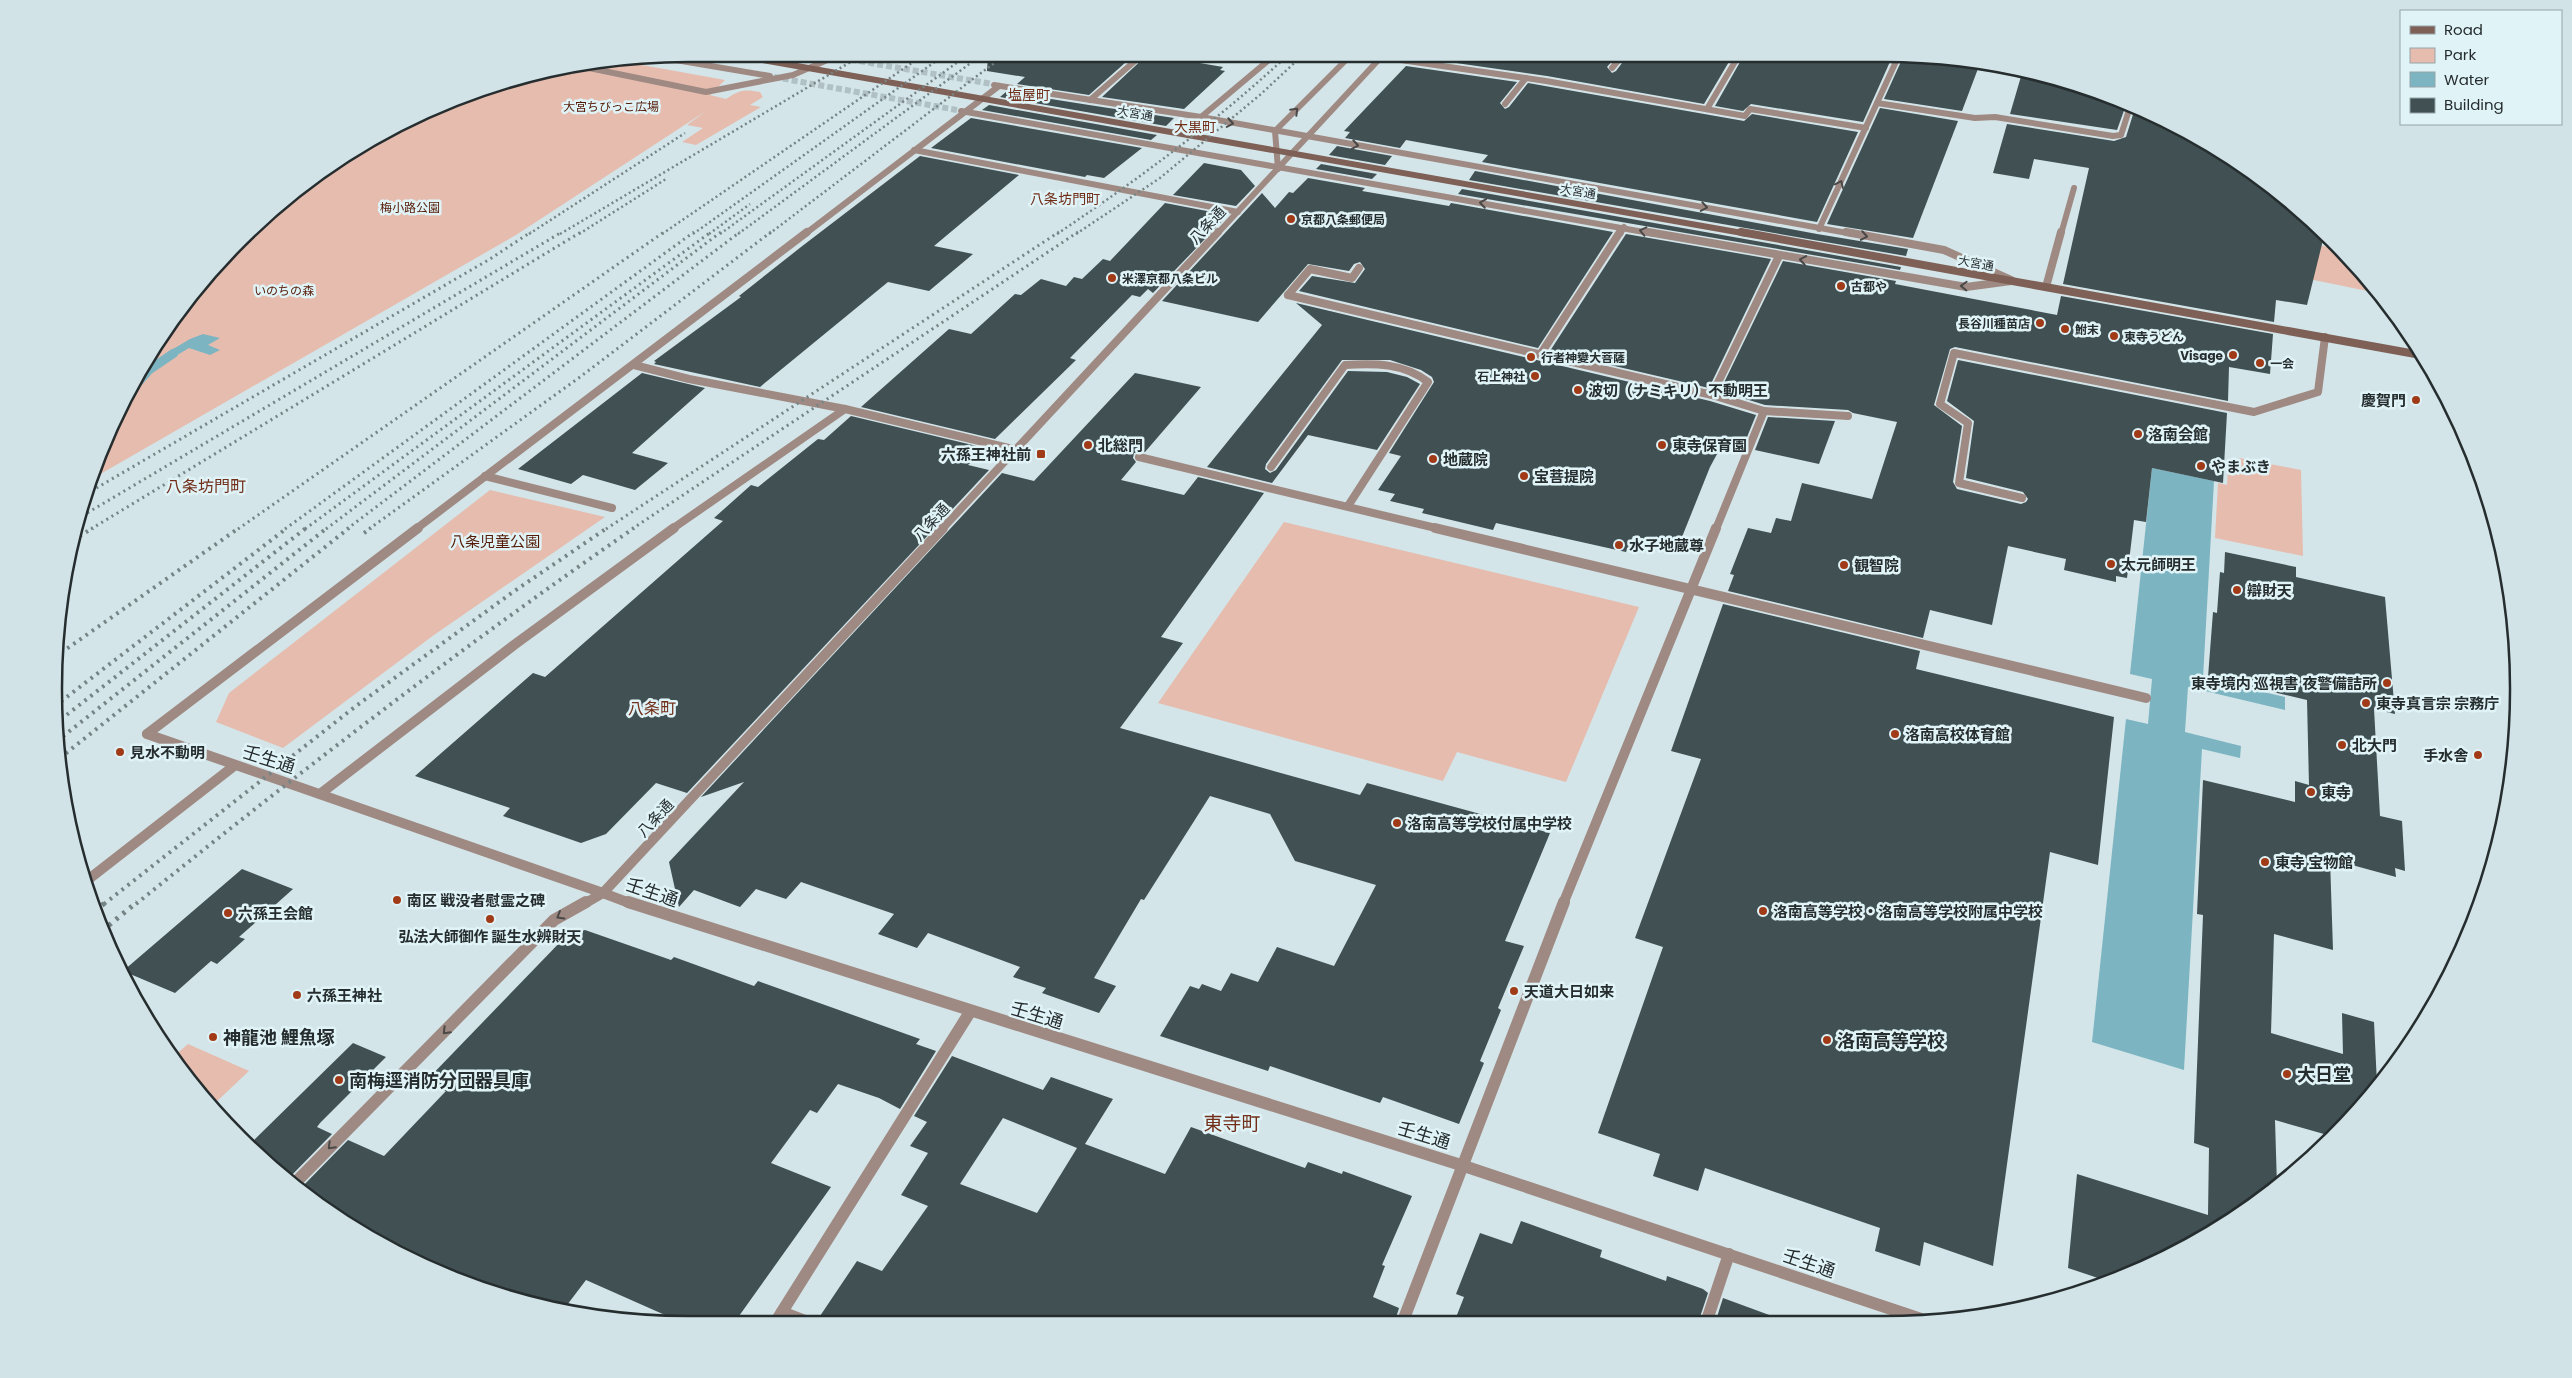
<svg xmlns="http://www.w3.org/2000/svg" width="2572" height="1378" font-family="Poppins,'Noto Sans JP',sans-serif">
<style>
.green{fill:#e6bcae}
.water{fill:#7cb5c1}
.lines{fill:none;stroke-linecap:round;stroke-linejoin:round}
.stream{stroke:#7cb5c1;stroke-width:9}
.building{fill:#405053;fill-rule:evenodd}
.minor-tunnel{stroke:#b0c0c4;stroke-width:6;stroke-dasharray:6 3;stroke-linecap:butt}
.service-far3{stroke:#9f8a83;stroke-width:6}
.service-far2{stroke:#9f8a83;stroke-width:8}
.service-far1{stroke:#9f8a83;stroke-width:10}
.service{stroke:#9f8a83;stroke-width:12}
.minor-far3{stroke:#9f8a83;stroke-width:6}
.minor-far2{stroke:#9f8a83;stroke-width:8}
.minor-far1{stroke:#9f8a83;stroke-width:10}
.minor{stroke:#9f8a83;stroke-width:12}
.tertiary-far3{stroke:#9f8a83;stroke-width:6}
.tertiary-far2{stroke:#9f8a83;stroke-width:8}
.tertiary-far1{stroke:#9f8a83;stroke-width:10}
.tertiary{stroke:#9f8a83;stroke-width:12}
.secondary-far1{stroke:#7e6056;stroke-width:6}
.secondary{stroke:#7e6056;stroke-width:8}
.rail-far3{stroke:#778486;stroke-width:2.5;stroke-dasharray:2 3;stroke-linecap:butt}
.rail-far2{stroke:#778486;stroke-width:3;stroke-dasharray:2 4;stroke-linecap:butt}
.rail-far1{stroke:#778486;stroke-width:4;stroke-dasharray:2.5 5;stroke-linecap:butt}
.rail{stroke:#778486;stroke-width:5;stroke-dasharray:3 6;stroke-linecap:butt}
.oneway{stroke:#4a4948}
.poi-dot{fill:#a13a16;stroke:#e0f3f7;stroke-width:2}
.labels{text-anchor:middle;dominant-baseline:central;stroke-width:5;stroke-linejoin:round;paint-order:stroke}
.far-park-label{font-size:12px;fill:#561b07;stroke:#e0f3f7}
.far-street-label{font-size:12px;fill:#262d2f;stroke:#e0f3f7}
.far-poi-label{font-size:12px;font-weight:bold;fill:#262d2f;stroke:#e0f3f7;text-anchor:start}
.far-neighbourhood-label{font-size:14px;fill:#722f1a;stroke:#e0f3f7}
.street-label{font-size:15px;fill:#262d2f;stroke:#e0f3f7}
.poi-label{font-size:15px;font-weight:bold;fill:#262d2f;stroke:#e0f3f7;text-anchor:start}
.park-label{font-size:15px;fill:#561b07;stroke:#e0f3f7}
.neighbourhood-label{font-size:16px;fill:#722f1a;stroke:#e0f3f7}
.near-street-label{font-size:18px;fill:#262d2f;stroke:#e0f3f7}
.near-poi-label{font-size:18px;font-weight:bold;fill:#262d2f;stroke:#e0f3f7;text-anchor:start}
.near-neighbourhood-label{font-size:19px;fill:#722f1a;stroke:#e0f3f7}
.rim{fill:none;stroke:#262d2f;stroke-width:2.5}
</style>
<rect width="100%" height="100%" fill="#d3e5e9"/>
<g class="green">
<path d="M620,61l105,19 -15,15 16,4c13,-9 19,-10 34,-7l3,5 -13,8 11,2 -65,38 -14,-3 21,-14 -16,-3 19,-14 -190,124 -426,245 12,-34 59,-110 51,-66 90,-85 70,-46 113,-51 80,-22z"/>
<polygon points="2313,244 2338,249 2361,270 2377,293 2309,279"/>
<polygon points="2239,458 2301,470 2303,556 2215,538 2218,483 2227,485 2228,470 2237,471"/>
<polygon points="490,490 605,517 434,635 283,748 216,722 229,693"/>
<polygon points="1284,522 1639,607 1566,782 1457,752 1443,781 1158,703"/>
<polygon points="188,1044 249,1071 213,1105 173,1057"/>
</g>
<g class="water">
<polygon points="203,334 220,338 208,345 220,350 210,355 189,348 179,354 168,352 190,339"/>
<polygon points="2152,468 2214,481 2203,678 2285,697 2285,710 2188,687 2185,732 2241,746 2240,758 2202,749 2184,1070 2092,1042 2126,719 2148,724 2152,679 2130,674"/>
</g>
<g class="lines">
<polyline class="stream" points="134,387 149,370 174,353"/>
</g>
<g class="building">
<polygon points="988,54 1135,54 1089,95 1017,84 1025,77 987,71"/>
<polygon points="1148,54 1203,54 1194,62 1223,67 1220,70 1225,71 1184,109 1102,97"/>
<polygon points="1417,55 1617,55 1607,67 1612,73 1616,71 1628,55 1733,55 1704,104 1547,76 1414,57"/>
<polygon points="1744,55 1893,55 1863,122 1751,104 1743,111 1715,106"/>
<polygon points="1904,55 1924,55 1932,56 1931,59 1979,66 1962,111 1884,99"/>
<polygon points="1406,66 1517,82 1500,103 1505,109 1509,107 1528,83 1744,121 1752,114 1858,132 1817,222 1482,162 1488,155 1406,140 1400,148 1345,138 1350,132 1344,131"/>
<polygon points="2022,73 2048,75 2126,105 2117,130 2010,114"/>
<polygon points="1006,92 1089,105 1174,118 1166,126 1000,97"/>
<polygon points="989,105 1157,135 1151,140 982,110"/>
<polygon points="1880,108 1958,121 1913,238 1827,224"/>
<polygon points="2135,108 2164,119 2201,142 2200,148 2213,150 2270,185 2324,236 2307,305 2276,300 2274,322 2063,284 2089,168 2034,159 2029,179 1993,173 2007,124 2114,141 2126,137"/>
<polygon points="971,118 1142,148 1104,178 1087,175 1085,177 931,148"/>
<polygon points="1337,146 1392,156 1385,165 1329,155"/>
<polygon points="920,156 1019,175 934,246 973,254 929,291 888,282 760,387 654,364 656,362 654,361 741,297 739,296 801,247"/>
<polygon points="1204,163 1241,170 1255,186 1236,206 1173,195"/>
<polygon points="1321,164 1377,174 1372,179 1316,169"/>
<polygon points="1475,171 1817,234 1908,249 1906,256 1469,180"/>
<polygon points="1308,178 1365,188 1362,191 1449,206 1451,203 1613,232 1538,348 1299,291 1312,276 1355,283 1365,269 1360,262 1354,264 1349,271 1308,264 1258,322 1162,301 1262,193 1275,208 1289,192 1293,193"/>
<polygon points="1462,189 1739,238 1901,267 1900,270 1458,194"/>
<polygon points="1165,203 1228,215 1153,293 1148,289 1140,297 1132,295 1070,358 1076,360 995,439 861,407 949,329 971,334 1015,294 1021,295 1041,279 1066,286 1074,277 1082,279 1103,259 1110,261"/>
<polygon points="1626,234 1771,259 1709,388 1550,351"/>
<polygon points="1783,261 1896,281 1895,284 2057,315 2061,296 2273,334 2270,374 2229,367 2228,401 1955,347 1950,349 1934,405 1962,426 1953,482 1957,489 2021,504 2026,502 2028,499 2023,492 1966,478 1974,421 1947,401 1958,360 2227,413 2223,483 2152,468 2146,522 2134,520 2127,578 2116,576 2116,582 2064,570 2066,559 2008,546 1992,625 1930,610 1923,638 1728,591 1734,575 1730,574 1748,528 1771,533 1776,518 1791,521 1802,483 1872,499 1897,422 1853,413 1848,410 1765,405 1720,391"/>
<polygon points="1296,303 1710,401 1756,415 1743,447 1723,443 1710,467 1678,547 1633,536 1626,552 1496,523 1493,530 1422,513 1424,509 1390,501 1395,494 1378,490 1401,456 1389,453 1434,382 1432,377 1421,370 1390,360 1342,360 1266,464 1265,469 1270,473 1276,470 1348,371 1387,372 1407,377 1420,384 1377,450 1308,435 1272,483 1207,467 1322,325"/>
<polygon points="642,373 705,388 632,453 668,463 635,490 583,475 571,484 518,469"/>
<polygon points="1135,373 1201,387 1145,452 1134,453 1133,458 1136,462 1121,480 1184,495 1198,477 1264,493 1161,637 1183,643 1120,728 1360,795 1367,783 1550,833 1505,941 1524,946 1498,1008 1501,1010 1480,1061 1484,1063 1459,1124 1383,1097 1380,1103 1270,1066 1268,1071 1160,1036 1190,986 1199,989 1202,984 1221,991 1231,973 1258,982 1277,947 1334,966 1376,885 1295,861 1270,814 1210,796 1144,900 1141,899 1094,978 1116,986 1099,1013 1042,993 1046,988 1013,977 1020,967 928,933 917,948 878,934 894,914 801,882 786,899 756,889 740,907 694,890 679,907 669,862 744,782 701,797 1002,473 1034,481"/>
<polygon points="851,416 985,448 968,465 989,470 687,793 656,783 606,834 581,843 503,816 510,808 415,776 533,673 545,677 723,521 714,518 751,485 758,487 818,439 824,440"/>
<polygon points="1768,417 1835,421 1819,464 1755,450"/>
<polygon points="2225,552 2296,567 2296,577 2385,597 2395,714 2374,709 2380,816 2402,821 2405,871 2395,868 2396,877 2330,859 2333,950 2274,934 2271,1033 2343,1054 2342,1013 2374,1022 2377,1084 2361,1108 2331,1136 2275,1120 2277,1186 2269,1193 2126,1276 2107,1281 2068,1268 2077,1174 2208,1215 2209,1148 2194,1143 2203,915 2197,914 2203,780 2295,802 2295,781 2309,785 2307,700 2208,677 2213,612 2217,613 2220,572 2224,573"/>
<polygon points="1723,604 1920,651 1916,669 2114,717 2098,865 2050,852 1993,1266 1924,1242 1920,1266 1875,1251 1880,1228 1705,1168 1698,1191 1653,1176 1660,1154 1598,1133 1663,947 1635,938 1701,759 1671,751"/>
<polygon points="242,869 293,889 239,937 245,939 217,964 211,961 175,993 123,971"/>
<polygon points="585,930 671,960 674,957 754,986 758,981 920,1039 916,1044 936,1051 900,1109 879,1098 838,1084 817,1113 810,1110 771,1163 831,1187 734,1323 683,1323 586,1280 564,1309 524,1303 408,1259 299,1190 348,1140 384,1156 446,1091 425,1082 566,936"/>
<polygon points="353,1043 386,1057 320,1123 317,1127 332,1134 287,1180 248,1146"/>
<path d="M952,1056l91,34 8,-13 62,22 -28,45 80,30 26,-47 114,41 3,-6 34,12 1,-3 69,25 -30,69 3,1 -12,31 26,11 -4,13 -579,1 41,-61 25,10 46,-65 -27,-11 27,-42 -18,-7 17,-24 -13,-6zM1003,1118l74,30 -40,65 -77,-29z"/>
<polygon points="1521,1221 1602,1250 1600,1257 1666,1281 1667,1276 1703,1289 1708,1293 1699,1320 1455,1320 1464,1297 1456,1294 1480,1233 1512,1244"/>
<polygon points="1723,1298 1772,1316 1771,1319 1716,1320"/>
</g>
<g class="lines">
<g class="minor-tunnel">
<polyline points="824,55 992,84"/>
<polyline points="774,77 957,110"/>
</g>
<g class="service-far3">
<polyline points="1380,57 1546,81 1745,116 1750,109 1866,128"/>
<polyline points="1612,68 1623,55"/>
<polyline points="1090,100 1143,54"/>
<polyline points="1877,103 1975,118 1995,117 2113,136 2121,135 2130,107"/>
<polyline points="1505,104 1526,78"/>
<polyline points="1707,109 1739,55"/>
<polyline points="914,150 1238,212"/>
<polyline points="1620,234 1624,227"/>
<polyline points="2061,234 2074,188"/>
</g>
<g class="service-far2">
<polyline points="2046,287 2061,232"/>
<polyline points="1288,295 1310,269 1352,278 1359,268"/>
<polyline points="1540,355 1620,232"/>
<polyline points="634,365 689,379 845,409 1017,450"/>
<polyline points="1712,395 1779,256"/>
<polyline points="1764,411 1848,416"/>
<polyline points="1139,457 1440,529"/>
<path d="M1271,467l74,-102c29,-2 59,-2 83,17l-80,124"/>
<polyline points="485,476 612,508"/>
<polyline points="2022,498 1959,483 1968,423 1940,404 1954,353 2254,412 2318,392 2325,337"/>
</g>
<g class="service-far1">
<polyline points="1435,528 2146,698"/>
<polyline points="85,882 234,766"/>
</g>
<g class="service">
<polyline points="782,1312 808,1322"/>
<polyline points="1707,1320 1729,1254"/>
</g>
<g class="minor-far3">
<polyline points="658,57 770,76"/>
<polyline points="590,63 589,68 706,92 793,75 841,54"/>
<polyline points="994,85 1201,117 1853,234"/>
<polyline points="961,111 1655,234"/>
<polyline points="1201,117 1276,54"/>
<polyline points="1819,229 1899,55"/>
<polyline points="805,234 999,86"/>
</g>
<g class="minor-far2">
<polyline points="1648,232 1966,287 2011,281"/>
<polyline points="1846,232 1944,250 2011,280"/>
<polyline points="1288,295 1712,395 1764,411 1716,529"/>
<polyline points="416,529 807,232"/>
<polyline points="672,529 845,409"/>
</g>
<g class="minor-far1">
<polyline points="147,734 418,528"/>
<polyline points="147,734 603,893"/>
<polyline points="320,794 514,645 674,528"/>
<polyline points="584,904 603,893"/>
<polyline points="1563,904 1716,528"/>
</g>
<g class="minor">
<polyline points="293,1185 554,920 586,902"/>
<polyline points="1403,1321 1564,902"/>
<polyline points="775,1323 970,1012"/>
</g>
<g class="tertiary-far3">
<polyline points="1278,169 1275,131 1352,54"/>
<polyline points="1217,234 1383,55"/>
</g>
<polyline class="tertiary-far2" points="942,529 1218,232"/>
<polyline class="tertiary-far1" points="632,904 603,893 943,528"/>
<polyline class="tertiary" points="628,902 1464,1166 1921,1319"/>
<polyline class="secondary-far1" points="729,54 1748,234"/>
<polyline class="secondary" points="1741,232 2421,355"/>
<g class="rail-far3">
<polyline points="529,234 685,133"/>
<polyline points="560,234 864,54"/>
<polyline points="579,234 666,179"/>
<polyline points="662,234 925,54"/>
<polyline points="693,234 946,54"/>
<polyline points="709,234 750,204"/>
<polyline points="720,234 969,54"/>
<polyline points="738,234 983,54"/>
<polyline points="769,234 1006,54"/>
<path d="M1057,234c83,-56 159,-112 232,-180"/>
<polyline points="1076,234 1160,178 1261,94 1304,54"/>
</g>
<g class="rail-far2">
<polyline points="86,494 490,259 531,232"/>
<polyline points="77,519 562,232"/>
<polyline points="91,529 581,232"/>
<polyline points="238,529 664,232"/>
<polyline points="285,529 694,232"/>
<polyline points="305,529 711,232"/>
<polyline points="326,529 721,232"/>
<polyline points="347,529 740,232"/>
<polyline points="369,529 580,377 771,232"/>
<polyline points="606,529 1059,232"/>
<polyline points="632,529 1078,232"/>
</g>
<g class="rail-far1">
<polyline points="364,533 371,528"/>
<polyline points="73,540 93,528"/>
<polyline points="55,657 239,528"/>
<polyline points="55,706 287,528"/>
<polyline points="55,724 306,528"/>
<polyline points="57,741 327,528"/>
<polyline points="60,758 349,528"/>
<polyline points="104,904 356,706 513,592 607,528"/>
<path d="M136,904c162,-131 327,-258 498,-376"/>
</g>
<g class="rail">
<polyline points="95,911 106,902"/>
<polyline points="102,931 137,902"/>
</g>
</g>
<defs><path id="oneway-chevron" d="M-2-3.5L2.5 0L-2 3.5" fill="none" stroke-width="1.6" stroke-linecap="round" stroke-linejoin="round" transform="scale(1.25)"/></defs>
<g class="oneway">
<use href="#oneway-chevron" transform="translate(1295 111) rotate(-45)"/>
<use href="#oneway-chevron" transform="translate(1230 123) rotate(10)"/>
<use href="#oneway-chevron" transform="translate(1355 145) rotate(10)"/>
<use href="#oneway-chevron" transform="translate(1840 184) rotate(-65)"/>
<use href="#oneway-chevron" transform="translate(1483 203) rotate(-171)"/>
<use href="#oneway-chevron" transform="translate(1704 207) rotate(10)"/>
<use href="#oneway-chevron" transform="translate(1643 231) rotate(-167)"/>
<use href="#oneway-chevron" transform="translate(1864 236) rotate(10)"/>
<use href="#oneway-chevron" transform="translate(1803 260) rotate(-170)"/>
<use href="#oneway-chevron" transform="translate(1964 286) rotate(-178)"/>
<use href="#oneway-chevron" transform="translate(560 916) rotate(150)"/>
<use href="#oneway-chevron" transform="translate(446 1031) rotate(135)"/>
<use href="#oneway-chevron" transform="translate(331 1146) rotate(135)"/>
</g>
<g class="poi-dot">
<circle cx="1291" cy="219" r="5"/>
<circle cx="1112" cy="278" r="5"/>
<circle cx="1841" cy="286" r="5"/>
<circle cx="2040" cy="323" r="5"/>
<circle cx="2065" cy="329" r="5"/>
<circle cx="2114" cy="336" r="5"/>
<circle cx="2233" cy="355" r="5"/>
<circle cx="1531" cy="357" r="5"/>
<circle cx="2260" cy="363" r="5"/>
<circle cx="1535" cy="376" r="5"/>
<circle cx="1578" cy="390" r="5"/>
<circle cx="2416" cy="400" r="5"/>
<circle cx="2138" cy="434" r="5"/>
<circle cx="1088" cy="445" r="5"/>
<circle cx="1662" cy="445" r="5"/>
<rect x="1036" y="449" width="10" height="10" rx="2.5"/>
<circle cx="1433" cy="459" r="5"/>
<circle cx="2201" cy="466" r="5"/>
<circle cx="1524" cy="476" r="5"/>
<circle cx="1619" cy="545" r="5"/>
<circle cx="2111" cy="564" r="5"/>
<circle cx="1844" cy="565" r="5"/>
<circle cx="2237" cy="590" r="5"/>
<circle cx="2387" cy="683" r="5"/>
<circle cx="2366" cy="703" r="5"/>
<circle cx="1895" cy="734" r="5"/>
<circle cx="2342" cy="745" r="5"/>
<circle cx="120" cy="752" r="5"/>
<circle cx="2478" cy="755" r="5"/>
<circle cx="2311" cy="792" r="5"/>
<circle cx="1397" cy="823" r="5"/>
<circle cx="2265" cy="862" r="5"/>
<circle cx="397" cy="900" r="5"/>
<circle cx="1763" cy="911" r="5"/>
<circle cx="228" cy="913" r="5"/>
<circle cx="490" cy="919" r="5"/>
<circle cx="1514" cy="991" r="5"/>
<circle cx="297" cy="995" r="5"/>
<circle cx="213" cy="1037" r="5"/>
<circle cx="1827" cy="1040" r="5"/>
<circle cx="2287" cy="1074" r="5"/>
<circle cx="339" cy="1080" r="5"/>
</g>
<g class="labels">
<g class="far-park-label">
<text x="611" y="106">大宮ちびっこ広場</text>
<text x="410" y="207">梅小路公園</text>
<text x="284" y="290">いのちの森</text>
</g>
<g class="far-street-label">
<text transform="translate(1135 113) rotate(10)">大宮通</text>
<text transform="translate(1578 191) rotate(10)">大宮通</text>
<text transform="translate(1976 263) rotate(10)">大宮通</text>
</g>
<g class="far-poi-label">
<text x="1301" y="219">京都八条郵便局</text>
<text x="1122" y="278">米澤京都八条ビル</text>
<text x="1851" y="286">古都や</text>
<text x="2030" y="323" text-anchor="end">長谷川種苗店</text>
<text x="2075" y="329">鮒末</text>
<text x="2124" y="336">東寺うどん</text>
<text x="2223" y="355" text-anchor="end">Visage</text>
<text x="1541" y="357">行者神變大菩薩</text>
<text x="2270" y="363">一会</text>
<text x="1525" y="376" text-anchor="end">石上神社</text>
</g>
<g class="far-neighbourhood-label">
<text x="1029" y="95">塩屋町</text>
<text x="1195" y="127">大黒町</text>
<text x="1065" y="199">八条坊門町</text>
</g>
<g class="street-label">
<text transform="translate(1207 225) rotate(-47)">八条通</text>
<text transform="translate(931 522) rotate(-47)">八条通</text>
<text transform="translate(655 818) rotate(-47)">八条通</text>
</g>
<g class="poi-label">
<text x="1588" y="390">波切（ナミキリ）不動明王</text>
<text x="2406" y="400" text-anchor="end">慶賀門</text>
<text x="2148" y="434">洛南会館</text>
<text x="1098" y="445">北総門</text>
<text x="1672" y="445">東寺保育園</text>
<text x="1031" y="454" text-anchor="end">六孫王神社前</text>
<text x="1443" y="459">地蔵院</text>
<text x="2211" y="466">やまぶき</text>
<text x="1534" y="476">宝菩提院</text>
<text x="1629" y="545">水子地蔵尊</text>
<text x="2121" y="564">太元師明王</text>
<text x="1854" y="565">観智院</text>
<text x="2247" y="590">辯財天</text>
<text x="2377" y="683" text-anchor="end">東寺境内 巡視書 夜警備詰所</text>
<text x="2376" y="703">東寺真言宗 宗務庁</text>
<text x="1905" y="734">洛南高校体育館</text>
<text x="2352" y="745">北大門</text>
<text x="130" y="752">見水不動明</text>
<text x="2468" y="755" text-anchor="end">手水舎</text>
<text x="2321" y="792">東寺</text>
<text x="1407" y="823">洛南高等学校付属中学校</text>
<text x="2275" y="862">東寺 宝物館</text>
<text x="407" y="900">南区 戦没者慰霊之碑</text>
<text x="1773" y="911">洛南高等学校・洛南高等学校附属中学校</text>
<text x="238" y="913">六孫王会館</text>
<text x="490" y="936" text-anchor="middle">弘法大師御作 誕生水辨財天</text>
<text x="1524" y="991">天道大日如来</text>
<text x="307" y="995">六孫王神社</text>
</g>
<g class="park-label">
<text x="495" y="541">八条児童公園</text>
</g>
<g class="neighbourhood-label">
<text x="206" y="486">八条坊門町</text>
<text x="652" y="708">八条町</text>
</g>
<g class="near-street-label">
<text transform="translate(269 759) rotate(18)">壬生通</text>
<text transform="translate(652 892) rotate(19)">壬生通</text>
<text transform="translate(1037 1015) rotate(17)">壬生通</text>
<text transform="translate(1424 1135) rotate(17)">壬生通</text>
<text transform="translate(1809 1263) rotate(19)">壬生通</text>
</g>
<g class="near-poi-label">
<text x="223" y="1037">神龍池 鯉魚塚</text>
<text x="1837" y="1040">洛南高等学校</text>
<text x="2297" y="1074">大日堂</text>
<text x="349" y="1080">南梅逕消防分団器具庫</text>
</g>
<g class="near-neighbourhood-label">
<text x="1232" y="1123">東寺町</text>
</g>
</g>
<path d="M0 0H2572V1378H0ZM688 62H1884A626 626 0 0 1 2510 688V690A626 626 0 0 1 1884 1316H688A626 626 0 0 1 62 690V688A626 626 0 0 1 688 62Z" fill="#d1e3e7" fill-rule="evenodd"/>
<path class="rim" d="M688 62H1884A626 626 0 0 1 2510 688V690A626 626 0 0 1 1884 1316H688A626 626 0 0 1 62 690V688A626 626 0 0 1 688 62Z"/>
<rect x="2400" y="10" width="162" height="115" fill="#e0f3f7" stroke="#96a4a7"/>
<rect x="2410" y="26" width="25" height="8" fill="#7e6056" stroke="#96a4a7"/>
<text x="2444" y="35" font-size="15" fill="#262d2f">Road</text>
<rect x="2410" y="48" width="25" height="15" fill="#e6bcae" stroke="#96a4a7"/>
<text x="2444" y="60" font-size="15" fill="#262d2f">Park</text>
<rect x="2410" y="72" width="25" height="15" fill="#7cb5c1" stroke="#96a4a7"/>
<text x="2444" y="85" font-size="15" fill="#262d2f">Water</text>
<rect x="2410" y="98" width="25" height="15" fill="#405053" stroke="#96a4a7"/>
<text x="2444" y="110" font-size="15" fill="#262d2f">Building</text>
</svg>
